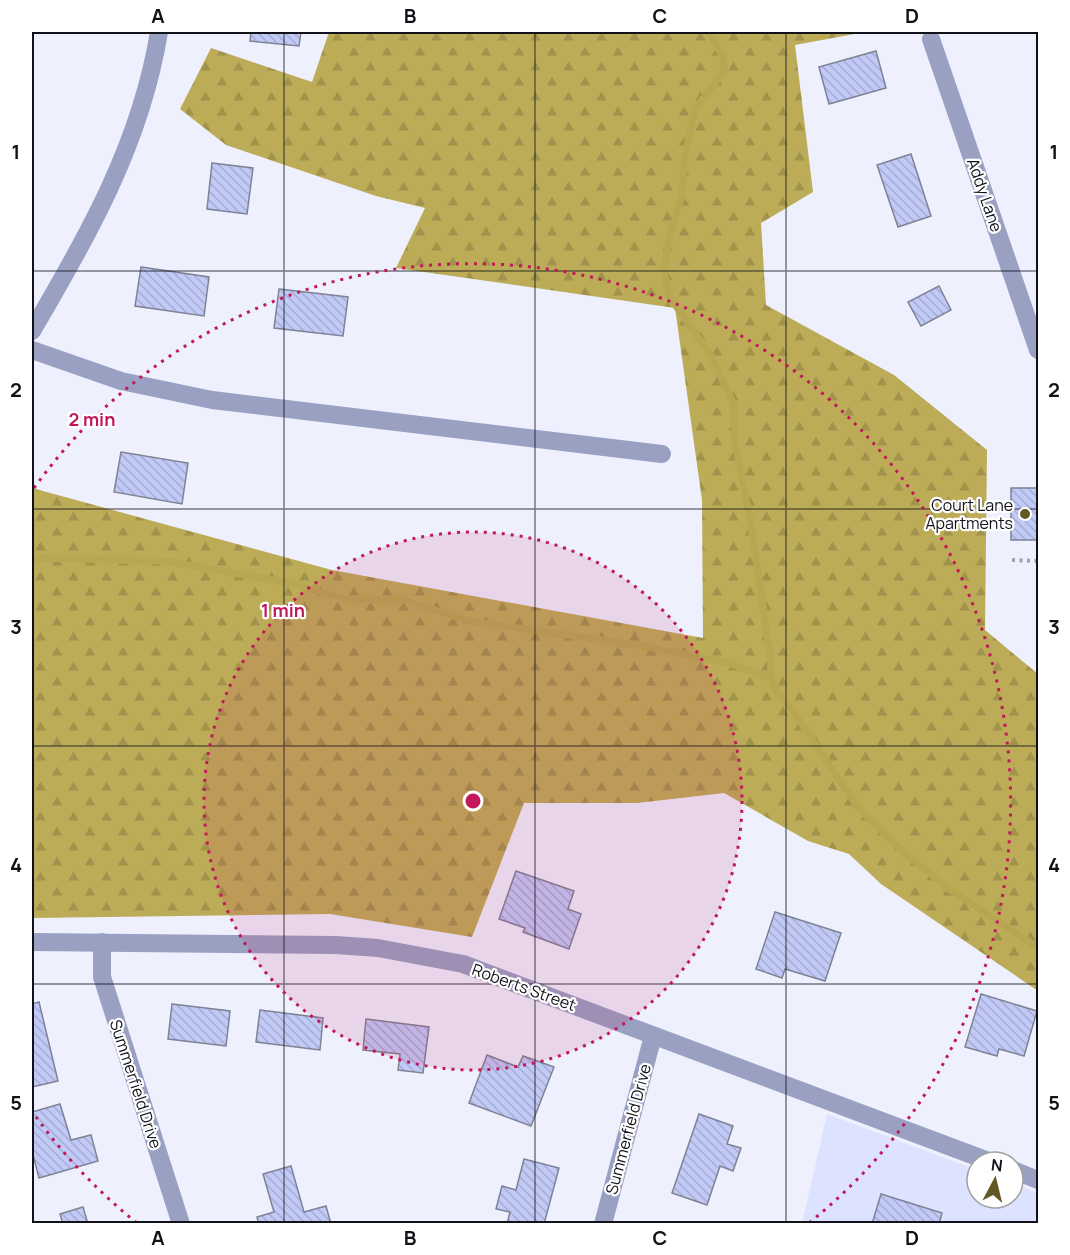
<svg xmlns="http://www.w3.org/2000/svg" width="1070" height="1255" font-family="Manrope,sans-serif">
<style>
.built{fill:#dde3ff}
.forest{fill:url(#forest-firs)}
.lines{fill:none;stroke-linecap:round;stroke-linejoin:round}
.stream{stroke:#b7a753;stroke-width:7}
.building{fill:url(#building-back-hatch);stroke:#7e8294;stroke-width:1.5}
.path{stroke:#9fa1ab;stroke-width:4;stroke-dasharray:3 4.5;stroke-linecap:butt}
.minor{stroke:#99a0c1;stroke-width:18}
.grid{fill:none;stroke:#111219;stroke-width:1.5;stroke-opacity:0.55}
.ring{fill:none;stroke:#c2185b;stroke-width:3;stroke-dasharray:3 6}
.poi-dot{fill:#625824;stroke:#fff;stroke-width:2}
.labels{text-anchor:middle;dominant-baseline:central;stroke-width:4.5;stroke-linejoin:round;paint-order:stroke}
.street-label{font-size:16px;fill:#111219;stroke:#fff}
.poi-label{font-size:16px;fill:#111219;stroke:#fff;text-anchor:end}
.centre{fill:#c2185b;stroke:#fff;stroke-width:3}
.ring-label{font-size:18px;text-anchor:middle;font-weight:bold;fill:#c2185b;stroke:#fff;stroke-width:4.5;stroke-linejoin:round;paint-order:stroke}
.neatline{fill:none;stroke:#111219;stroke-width:2}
.grid-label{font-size:20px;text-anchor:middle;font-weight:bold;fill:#111219}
</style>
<defs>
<pattern id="forest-firs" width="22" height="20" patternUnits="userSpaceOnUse" patternTransform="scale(1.5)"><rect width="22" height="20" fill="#bcac58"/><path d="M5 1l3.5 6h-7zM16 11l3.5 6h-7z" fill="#a1934c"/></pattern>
<pattern id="building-back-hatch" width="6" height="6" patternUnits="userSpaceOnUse" patternTransform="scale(1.5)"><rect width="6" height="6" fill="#c1caf7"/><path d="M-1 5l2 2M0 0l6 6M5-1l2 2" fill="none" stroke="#a5acd3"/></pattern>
</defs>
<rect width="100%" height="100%" fill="#eef0fd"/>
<polygon class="built" points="827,1114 977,1170 977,1198 1013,1198 1013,1183 1038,1193 1038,1223 802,1224"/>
<polygon class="forest" points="329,32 865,32 795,45 813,192 761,223 766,305 894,375 987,450 985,630 1038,674 1038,991 881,884 849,854 808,841 724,793 637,803 524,803 472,937 330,914 32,918 32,488 332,570 703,638 702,500 675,308 396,268 425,208 376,196 226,145 180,109 211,48 312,82"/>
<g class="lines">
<g class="stream">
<polyline points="709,32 723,58 725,70 695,109 684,160 682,195 669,239 664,270 668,295 711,355 733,403 735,443 751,525 770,654 771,678 776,691 791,708 859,809 898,847 945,886 1038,948"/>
<polyline points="32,558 165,561 285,582 349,600 404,600 468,621 643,646 728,663 771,678"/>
</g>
</g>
<g class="building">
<polygon points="251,32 301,32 299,46 250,41"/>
<polygon points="876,51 886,88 829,104 819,67"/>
<polygon points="911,154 931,216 898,227 877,165"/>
<polygon points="212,163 253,168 247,214 207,209"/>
<polygon points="141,267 209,277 204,316 135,306"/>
<polygon points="939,286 951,310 921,326 908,302"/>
<polygon points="279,289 348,297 343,336 274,328"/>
<polygon points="121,452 188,463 182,504 114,492"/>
<rect x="1011" y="488" width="27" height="52"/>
<polygon points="516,871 574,891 568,909 581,914 569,949 523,932 525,928 499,919"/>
<polygon points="775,912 841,933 825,981 785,969 782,978 756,969"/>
<polygon points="981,994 1037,1011 1024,1056 999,1049 997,1056 965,1047"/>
<polygon points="39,1002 58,1081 32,1087 32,1004"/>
<polygon points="172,1004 230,1011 226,1046 168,1039"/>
<polygon points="260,1010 323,1018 320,1050 256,1042"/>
<polygon points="366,1019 429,1027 423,1073 398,1070 400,1054 363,1050"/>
<polygon points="487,1055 518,1067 523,1056 554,1067 531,1126 469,1103"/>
<polygon points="60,1104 71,1140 91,1135 98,1161 39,1178 32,1151 32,1112"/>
<polygon points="699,1114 733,1126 727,1144 741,1148 733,1171 720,1166 707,1205 672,1193"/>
<polygon points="524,1159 559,1168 544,1224 507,1224 510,1212 496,1209 502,1186 516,1190"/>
<polygon points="291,1166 304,1212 326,1206 331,1224 259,1224 257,1217 274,1212 263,1174"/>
<polygon points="881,1194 942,1213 939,1224 872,1224"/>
<polygon points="83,1207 88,1224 63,1224 60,1214"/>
</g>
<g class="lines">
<polyline class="path" points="1012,560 1038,561"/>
<g class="minor">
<polyline points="931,39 1038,350"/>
<path d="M32,331c56,-95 109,-188 127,-299"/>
<polyline points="32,350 121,381 212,400 662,454"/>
<polyline points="32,942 336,945 378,948 463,964 991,1162"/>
<polyline points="102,942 102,977 181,1224"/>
<polyline points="1013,1170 1038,1180"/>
<polyline points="603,1224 653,1036"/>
</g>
</g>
<path class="grid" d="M284,32v1192M535,32v1192M786,32v1192M32,271h1006M32,509h1006M32,746h1006M32,984h1006"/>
<circle cx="473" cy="801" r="269" fill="#c2185b" fill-opacity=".12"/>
<g class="ring">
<circle cx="473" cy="801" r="269"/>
<path d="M137 1223A539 539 0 0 1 34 1114M34 488A539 539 0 1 1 809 1223"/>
</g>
<circle class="poi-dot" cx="1025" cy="514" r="6"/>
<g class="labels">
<g class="street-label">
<text transform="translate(985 195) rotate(71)">Addy Lane</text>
<text transform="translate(524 987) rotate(20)">Roberts Street</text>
<text transform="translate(136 1084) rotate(72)">Summerfield Drive</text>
<text transform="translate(628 1129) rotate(-75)">Summerfield Drive</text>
</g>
<g class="poi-label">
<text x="1013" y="505">Court Lane<tspan x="1013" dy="18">Apartments</tspan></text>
</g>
</g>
<circle cx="473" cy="801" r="9" class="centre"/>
<g class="ring-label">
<text x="92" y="426">2 min</text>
<text x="283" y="617">1 min</text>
</g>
<rect width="1070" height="1255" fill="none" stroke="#ffffff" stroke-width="66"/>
<g transform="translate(995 1180) rotate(7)"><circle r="28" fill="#ffffff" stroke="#a0a0a3" stroke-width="1.5"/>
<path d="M0-4.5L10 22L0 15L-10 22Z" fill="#625824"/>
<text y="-9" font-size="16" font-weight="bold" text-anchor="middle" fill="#111219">N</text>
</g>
<rect x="33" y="33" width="1004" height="1189" class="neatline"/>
<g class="grid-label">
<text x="158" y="23">A</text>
<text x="410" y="23">B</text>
<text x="660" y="23">C</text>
<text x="912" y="23">D</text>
<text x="16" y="159">1</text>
<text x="1054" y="159">1</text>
<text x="16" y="397">2</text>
<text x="1054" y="397">2</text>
<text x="16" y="634">3</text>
<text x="1054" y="634">3</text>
<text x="16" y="872">4</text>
<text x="1054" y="872">4</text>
<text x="16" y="1110">5</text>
<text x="1054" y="1110">5</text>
<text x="158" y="1245">A</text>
<text x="410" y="1245">B</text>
<text x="660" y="1245">C</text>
<text x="912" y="1245">D</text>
</g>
</svg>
